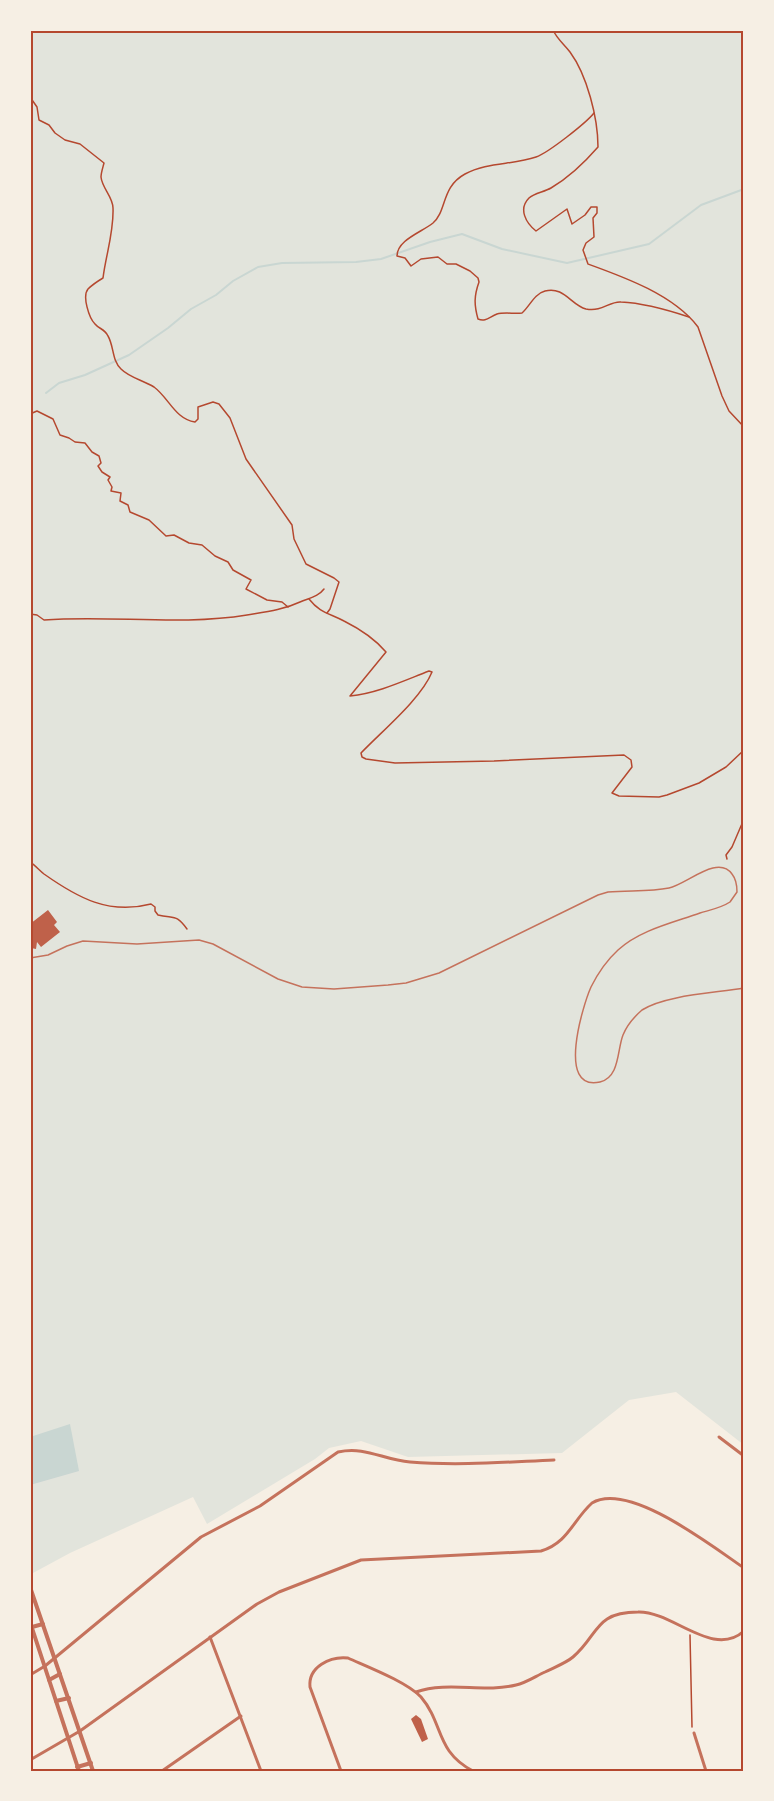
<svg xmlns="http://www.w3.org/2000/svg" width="774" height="1801" font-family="'Open Sans',sans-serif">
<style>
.green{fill:#e2e4dc}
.water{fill:#c9d6d2}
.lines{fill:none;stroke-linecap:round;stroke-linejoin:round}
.stream{stroke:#c9d6d2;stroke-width:2}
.building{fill:#bf614a}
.path{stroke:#b5482f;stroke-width:1.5}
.service{stroke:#c5725c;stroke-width:1.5}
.minor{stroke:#c5725c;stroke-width:3}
.tertiary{stroke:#c5725c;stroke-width:4}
.neatline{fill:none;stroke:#b5482f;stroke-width:2}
</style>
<rect width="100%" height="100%" fill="#f6efe4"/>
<polygon class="green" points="30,30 744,30 744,1445 676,1392 629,1400 562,1453 408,1457 361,1441 329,1448 315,1459 207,1524 193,1497 70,1553 33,1573 30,1564"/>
<polygon class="water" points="70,1424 79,1471 30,1485 30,1437"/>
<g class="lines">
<polyline class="stream" points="46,393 59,383 85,375 129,355 168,328 191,309 216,295 233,281 258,267 282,263 356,262 381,259 430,242 462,234 502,249 567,263 649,244 701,205 744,189"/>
</g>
<g class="building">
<polygon points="48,910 57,922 54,925 60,932 41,947 37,942 36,949 31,948 30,924"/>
<polygon points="416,1715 421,1719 428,1739 422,1742 411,1719"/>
</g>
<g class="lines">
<g class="path">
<path d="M553,30c4,9 11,14 17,22 17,23 28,66 28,95 -13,15 -30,31 -47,41 -7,4 -17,5 -22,10 -11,11 -3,25 7,33l31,-22 5,15 13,-9 6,-8h6v6l-4,5 1,19 -8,6 -3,7 5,14c36,13 86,31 110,63l24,69 7,15 15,16"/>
<path d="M30,97l7,10 2,13 10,5 6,8 10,7 15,4 24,19c-1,4 -3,10 -3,14 1,11 12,20 12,31 1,24 -7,46 -10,70 -5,3 -11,7 -15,11 -6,7 1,29 7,35 4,5 10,5 13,12 6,10 4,25 13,33 9,9 22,11 33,18 15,11 21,32 41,35l3,-3v-12l15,-5 6,2 11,14 16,41 46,66 2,14 12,25 28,14 5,4 -9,27 -3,4"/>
<path d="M594,113c-8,10 -46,40 -58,44 -23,8 -49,5 -71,17 -24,13 -18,37 -32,49 -11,9 -36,17 -36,33l8,2 6,8 10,-7 17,-2 9,7h9l14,7 8,7 1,4c-5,14 -5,23 -1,37 8,3 11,-2 19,-5 7,-2 18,0 25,-1 8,-7 12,-19 23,-22 19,-5 26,14 41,18 17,3 23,-8 35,-7 23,1 47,8 68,15"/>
<polyline points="30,414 37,411 53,419 60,435 69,438 75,442 85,443 92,452 99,456 101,463 98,466 102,472 110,477 108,480 112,487 111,491 121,493 120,501 128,505 130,512 149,520 166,536 174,535 189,543 202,545 215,556 228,562 233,570 251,580 246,589 267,600 282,602 288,607"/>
<path d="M309,599c11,14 20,14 35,22 16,8 31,18 42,31l-36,44c28,-3 53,-15 79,-25l3,1c-11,27 -50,59 -71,81l1,4 4,2 29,4 99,-2 130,-6 7,5 1,7 -20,26 7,3 40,1 8,-2 32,-12 27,-16 18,-17"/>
<path d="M30,614l7,1 7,5c68,-5 136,6 203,-5 18,-3 36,-5 53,-13 9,-4 18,-5 24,-13"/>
<polyline points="727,859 726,855 732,847 744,819"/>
<path d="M30,862c5,3 9,8 14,12 34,24 65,41 107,30l4,3v4l3,4c17,4 18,-1 29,14"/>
<polyline points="690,1635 692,1727"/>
</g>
<path class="service" d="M30,958l18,-3 19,-9 16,-5 54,3 62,-4 14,4 65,35 24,8 32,2 54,-4 18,-2 33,-10 159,-78 10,-3c20,-2 41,0 61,-4 18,-4 49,-34 63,-14 4,5 5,12 5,18l-7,10c-9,6 -20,8 -30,11 -28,10 -60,17 -82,37 -12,11 -20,23 -27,37 -8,18 -35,105 9,95 20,-5 17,-32 23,-47 4,-10 11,-18 19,-25 23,-15 74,-17 102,-22"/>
<g class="minor">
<polyline points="719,1437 744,1456"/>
<polyline points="210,1637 261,1771"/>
<path d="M30,1675l15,-9 156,-129 59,-31 78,-54c28,-6 45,8 72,10 48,4 97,0 144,-2"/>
<path d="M416,1692c32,-11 68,1 100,-7 10,-2 20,-9 29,-13 10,-5 21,-9 28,-15 26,-22 21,-45 65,-45 35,-1 75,47 106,19"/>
<polyline points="694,1733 706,1771"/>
<path d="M30,1760l50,-29 177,-127 22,-12 82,-32 180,-9c27,-8 32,-31 51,-48 37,-22 121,44 152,65"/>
<polyline points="162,1771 241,1716"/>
<path d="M341,1771l-31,-84c-2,-20 20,-31 38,-29 20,9 59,24 73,39 23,27 14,54 52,74"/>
</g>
<g class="tertiary">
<polyline points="30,1587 93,1771"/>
<polyline points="30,1622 79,1771"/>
<polyline points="32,1627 43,1624"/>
<polyline points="49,1680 60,1674"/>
<polyline points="56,1701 69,1698"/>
<polyline points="77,1767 91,1763"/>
</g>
</g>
<rect width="774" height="1801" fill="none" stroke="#f6efe4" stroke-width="63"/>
<rect x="32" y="32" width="710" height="1738" class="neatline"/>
</svg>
